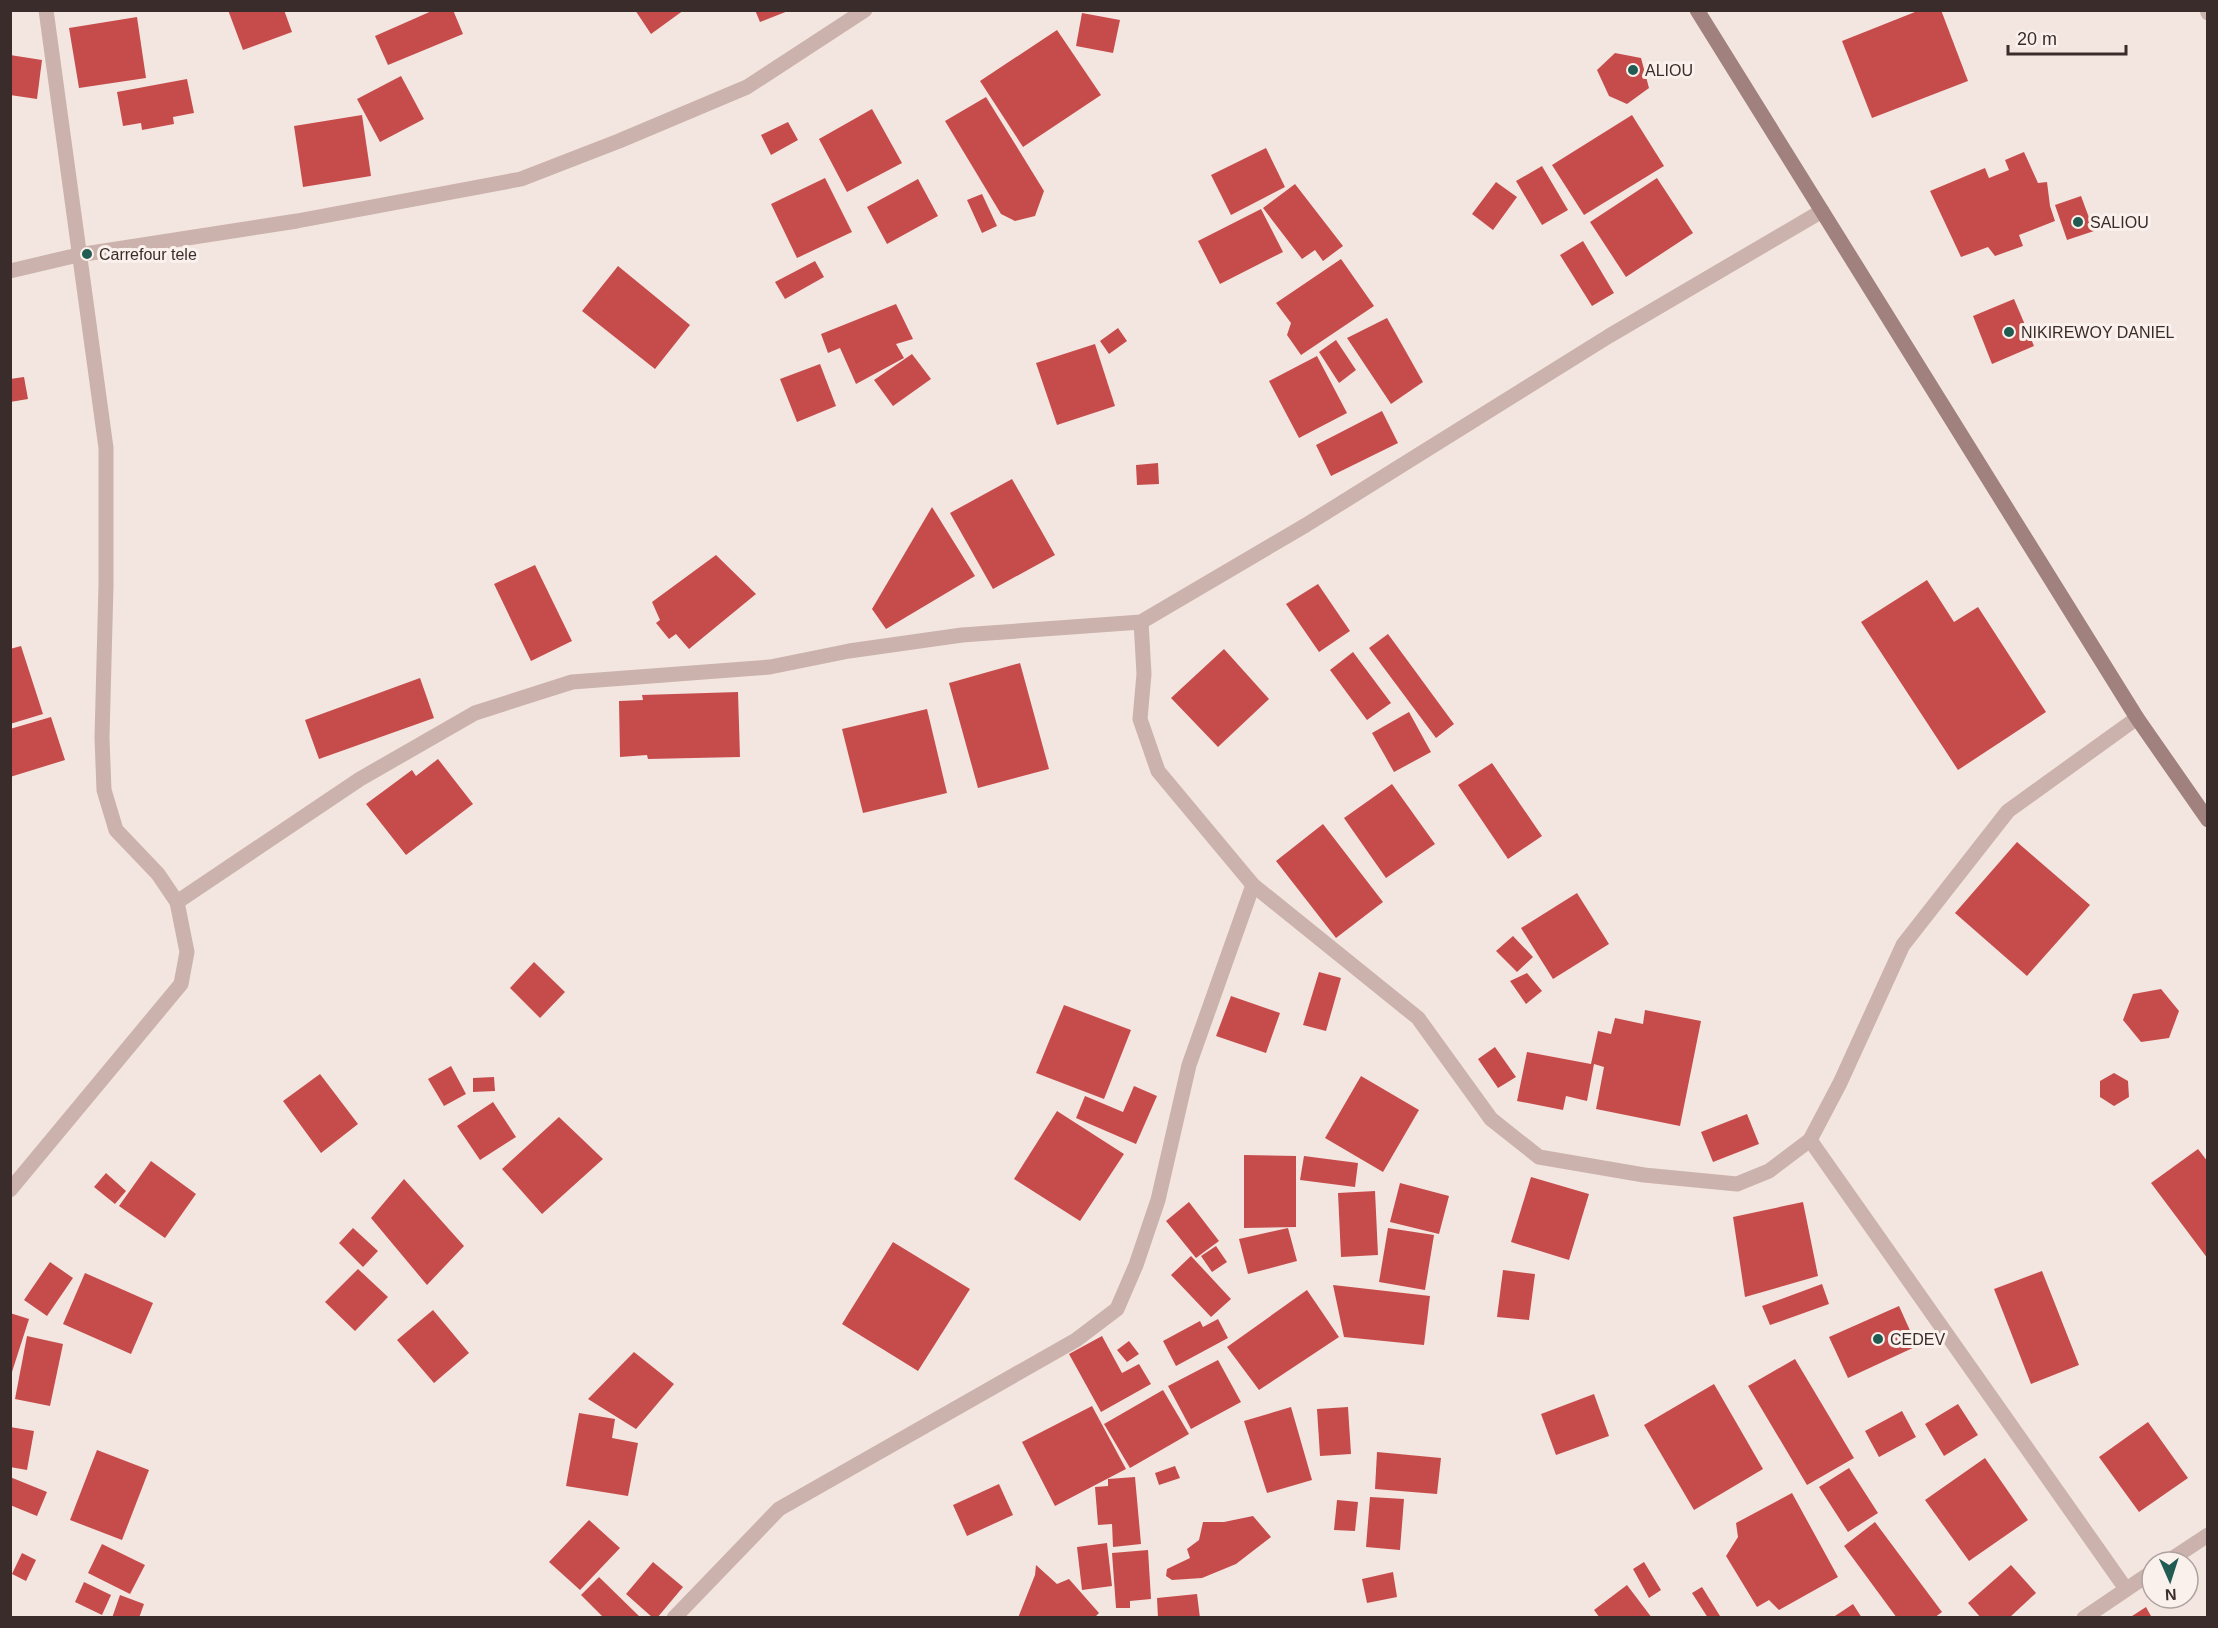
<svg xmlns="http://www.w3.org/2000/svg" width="2218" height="1628" font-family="Helvetica,sans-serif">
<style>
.building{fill:#c64c4c}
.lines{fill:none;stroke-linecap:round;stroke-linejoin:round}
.street{stroke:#ccb2ac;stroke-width:15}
.secondary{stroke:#a0817d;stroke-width:15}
.poi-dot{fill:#205c51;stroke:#faf1ed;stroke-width:2}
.labels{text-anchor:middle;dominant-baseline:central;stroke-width:6;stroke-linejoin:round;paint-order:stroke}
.poi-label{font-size:16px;fill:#3a2c2b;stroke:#faf1ed;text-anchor:start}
</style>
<rect width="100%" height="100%" fill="#f3e6e0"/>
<g class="building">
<polygon points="228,10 284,10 292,32 243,50"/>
<polygon points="434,10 453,10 463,34 388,65 375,36"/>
<polygon points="635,10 684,10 651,34"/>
<polygon points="755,10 788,10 788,11 760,22"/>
<polygon points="1920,10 1941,10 1968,81 1872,118 1842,41"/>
<polygon points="1082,13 1120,20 1113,53 1076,46"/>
<polygon points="137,17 146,78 79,88 69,28"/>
<polygon points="1057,30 1101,95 1023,147 980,81"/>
<polygon points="1615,53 1641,58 1649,88 1627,104 1609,96 1597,70"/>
<polygon points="10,55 42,60 37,99 10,95"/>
<polygon points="401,76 424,119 380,142 357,99"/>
<polygon points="187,79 194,113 173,117 174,124 142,130 141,123 123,126 117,92"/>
<polygon points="986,97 1044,191 1035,216 1015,221 1001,214 945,121"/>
<polygon points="872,109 902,163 847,192 819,139"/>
<polygon points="362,115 371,176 303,187 294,126"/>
<polygon points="1632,115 1664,166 1584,215 1552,165"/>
<polygon points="788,122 798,140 771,155 761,135"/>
<polygon points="1266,148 1285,187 1231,215 1211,175"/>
<polygon points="2024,152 2038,183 2047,182 2050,206 2055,221 2019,235 2023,246 1995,256 1988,247 1961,257 1930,191 1985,168 1989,178 2009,170 2005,160"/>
<polygon points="1542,166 1568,210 1542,225 1516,181"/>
<polygon points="825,178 852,232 797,258 771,204"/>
<polygon points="1657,178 1693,233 1626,277 1590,222"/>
<polygon points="918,179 938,216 887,244 867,207"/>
<polygon points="1496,182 1517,197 1493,230 1472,214"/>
<polygon points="1295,184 1343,246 1323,261 1315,250 1302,259 1263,208"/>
<polygon points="982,194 997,226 982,233 967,200"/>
<polygon points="2081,196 2094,231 2067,240 2055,205"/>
<polygon points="1261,209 1283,252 1220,284 1198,241"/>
<polygon points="1583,241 1614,293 1592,306 1560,255"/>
<polygon points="1341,259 1374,306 1301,355 1287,335 1291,323 1276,303"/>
<polygon points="815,261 824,277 785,299 775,282"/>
<polygon points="618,266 690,325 655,369 582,311"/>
<polygon points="2014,299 2034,346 1992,364 1973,316"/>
<polygon points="896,304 913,339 896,344 904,358 856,384 840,348 828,353 821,334"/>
<polygon points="1387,318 1423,382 1391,404 1347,338"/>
<polygon points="1118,328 1127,341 1109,354 1100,341"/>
<polygon points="1336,340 1356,370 1339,383 1319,352"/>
<polygon points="1095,344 1115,406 1057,425 1036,363"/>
<polygon points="912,354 931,379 893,406 874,380"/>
<polygon points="1317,356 1347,413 1299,438 1269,381"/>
<polygon points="820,364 836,406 797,422 780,379"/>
<polygon points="24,377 28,399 10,402 10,379"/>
<polygon points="1382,411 1398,443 1331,476 1316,445"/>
<polygon points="1158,463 1159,484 1137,485 1136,465"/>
<polygon points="1012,479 1055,555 993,589 950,513"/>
<polygon points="932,507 975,576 886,629 872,609"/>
<polygon points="716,555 756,594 689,649 676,634 669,639 656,623 660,620 652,602"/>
<polygon points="535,565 572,641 531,661 494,584"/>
<polygon points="1927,580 1954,622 1978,607 2046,712 1958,770 1861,622"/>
<polygon points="1318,584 1350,631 1319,652 1286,604"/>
<polygon points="1388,634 1454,724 1436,738 1369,648"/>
<polygon points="21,646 43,714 10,724 10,649"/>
<polygon points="1224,649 1269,699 1218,747 1171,698"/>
<polygon points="1353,652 1391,703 1367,720 1330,670"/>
<polygon points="1020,663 1049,769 978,788 949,683"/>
<polygon points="420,678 434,718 319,759 305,720"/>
<polygon points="738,692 740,757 648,759 647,755 620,757 619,701 643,700 642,695"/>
<polygon points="927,709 947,793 863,813 842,729"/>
<polygon points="1409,712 1431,752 1394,772 1372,733"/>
<polygon points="51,717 65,760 10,777 10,729"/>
<polygon points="438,759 473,804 406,855 366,804 412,770 416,776"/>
<polygon points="1492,763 1542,836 1508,859 1458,785"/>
<polygon points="1392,784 1435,844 1386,878 1344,818"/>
<polygon points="1323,824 1383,902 1336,938 1276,861"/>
<polygon points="2017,842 2090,905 2027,976 1955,913"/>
<polygon points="1577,893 1609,944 1553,979 1521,928"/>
<polygon points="1513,936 1533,957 1517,972 1496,951"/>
<polygon points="534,962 565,992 540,1018 510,988"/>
<polygon points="1319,972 1341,978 1326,1031 1303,1025"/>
<polygon points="1527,973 1542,991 1526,1004 1510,981"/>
<polygon points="2161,989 2179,1011 2169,1038 2141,1042 2123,1020 2133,994"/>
<polygon points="1231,996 1280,1013 1266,1053 1216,1036"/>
<polygon points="1064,1005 1131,1030 1104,1099 1036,1073"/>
<polygon points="1645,1010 1701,1021 1680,1126 1596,1109 1604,1067 1594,1064 1587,1101 1566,1096 1563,1110 1517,1101 1527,1052 1591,1064 1598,1031 1611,1034 1615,1018 1643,1024"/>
<polygon points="1495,1047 1516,1077 1498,1088 1478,1059"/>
<polygon points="451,1066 466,1094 444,1106 428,1079"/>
<polygon points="2114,1073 2128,1081 2129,1097 2114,1106 2100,1097 2100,1081"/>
<polygon points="320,1074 358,1124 321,1153 283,1101"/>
<polygon points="1361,1076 1419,1110 1383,1172 1325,1138"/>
<polygon points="494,1077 495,1091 473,1092 473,1078"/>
<polygon points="1134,1086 1157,1096 1136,1144 1076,1118 1085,1096 1123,1112"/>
<polygon points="493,1102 516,1137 480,1160 457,1126"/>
<polygon points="1057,1111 1124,1154 1080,1221 1014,1179"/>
<polygon points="1747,1114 1759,1144 1713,1162 1701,1132"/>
<polygon points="559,1117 603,1159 542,1214 502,1169"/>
<polygon points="2198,1149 2208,1162 2208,1259 2151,1183"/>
<polygon points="1244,1155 1296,1156 1296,1227 1244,1228"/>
<polygon points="1304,1156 1358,1163 1355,1187 1300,1180"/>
<polygon points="151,1161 196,1194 165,1238 119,1206"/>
<polygon points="106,1173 126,1191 115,1204 94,1187"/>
<polygon points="1531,1177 1589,1194 1569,1260 1511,1242"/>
<polygon points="404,1179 464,1246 427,1285 371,1218"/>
<polygon points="1400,1183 1449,1196 1439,1234 1390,1222"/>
<polygon points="1375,1191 1378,1255 1341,1257 1338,1193"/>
<polygon points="1189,1202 1219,1241 1196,1258 1166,1221"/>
<polygon points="1803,1202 1818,1276 1745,1297 1733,1217"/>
<polygon points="353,1228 378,1251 363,1267 339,1243"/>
<polygon points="1288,1228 1297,1261 1248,1274 1239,1239"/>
<polygon points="1388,1228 1434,1235 1425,1290 1379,1282"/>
<polygon points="893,1242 970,1289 918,1371 842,1324"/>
<polygon points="1216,1246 1227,1262 1212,1272 1201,1256"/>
<polygon points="1191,1256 1231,1299 1211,1317 1171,1275"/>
<polygon points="50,1262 73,1278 47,1316 24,1300"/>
<polygon points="358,1269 388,1297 355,1331 325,1302"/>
<polygon points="1503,1270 1535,1274 1529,1320 1497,1317"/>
<polygon points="2042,1271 2079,1365 2031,1384 1994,1289"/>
<polygon points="85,1273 153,1303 131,1354 63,1324"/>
<polygon points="1822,1284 1829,1304 1770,1325 1762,1306"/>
<polygon points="1333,1285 1430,1296 1424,1345 1344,1337"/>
<polygon points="1307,1290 1339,1337 1259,1390 1227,1347"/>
<polygon points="1899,1306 1917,1346 1848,1378 1829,1337"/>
<polygon points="433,1310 469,1353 434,1383 397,1340"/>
<polygon points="10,1313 29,1319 11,1375 10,1375"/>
<polygon points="1218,1319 1228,1338 1176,1366 1163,1341 1200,1321 1203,1327"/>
<polygon points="27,1336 63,1344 50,1406 15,1399"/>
<polygon points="1102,1336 1122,1373 1139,1364 1151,1384 1101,1412 1069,1354"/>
<polygon points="1129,1341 1139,1354 1127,1362 1117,1350"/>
<polygon points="634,1352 674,1384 636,1429 588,1399"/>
<polygon points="1795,1359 1854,1458 1807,1485 1748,1386"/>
<polygon points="1218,1360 1241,1402 1191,1429 1168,1386"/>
<polygon points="1714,1384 1763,1469 1694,1510 1644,1425"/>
<polygon points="1163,1390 1189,1434 1130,1468 1104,1424"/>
<polygon points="1594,1394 1609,1436 1556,1455 1541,1414"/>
<polygon points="1958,1404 1978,1435 1944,1456 1925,1424"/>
<polygon points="1092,1406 1126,1469 1055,1506 1022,1442"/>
<polygon points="1291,1407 1312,1480 1267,1493 1244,1421"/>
<polygon points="1348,1407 1351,1454 1320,1456 1317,1409"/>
<polygon points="1902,1411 1916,1437 1879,1457 1865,1431"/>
<polygon points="579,1413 615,1419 612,1438 638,1443 628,1496 566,1486"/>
<polygon points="2148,1422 2188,1478 2139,1512 2099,1457"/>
<polygon points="10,1427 34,1431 27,1470 10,1467"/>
<polygon points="97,1450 149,1470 122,1540 70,1520"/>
<polygon points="1377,1452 1441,1458 1437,1494 1375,1489"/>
<polygon points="1985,1458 2028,1520 1969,1561 1925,1500"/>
<polygon points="1175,1466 1180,1478 1159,1485 1155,1473"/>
<polygon points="1849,1468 1878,1513 1848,1532 1819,1487"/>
<polygon points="10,1477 47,1492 37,1516 10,1505"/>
<polygon points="1135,1477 1141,1544 1113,1547 1112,1524 1098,1525 1095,1487 1108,1486 1108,1479"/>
<polygon points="999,1484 1013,1515 967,1536 953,1505"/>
<polygon points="1792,1493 1838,1577 1779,1610 1769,1600 1757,1607 1726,1556 1738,1537 1736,1523"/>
<polygon points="1370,1497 1404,1499 1400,1550 1366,1547"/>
<polygon points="1337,1500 1358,1502 1355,1531 1334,1530"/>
<polygon points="1253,1516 1271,1537 1236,1564 1202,1578 1172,1580 1166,1576 1167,1569 1190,1558 1187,1549 1199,1540 1203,1522 1224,1522"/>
<polygon points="589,1520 620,1548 580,1590 549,1562"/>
<polygon points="1875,1522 1942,1612 1934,1618 1897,1618 1844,1546"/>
<polygon points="1107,1543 1112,1586 1082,1590 1077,1547"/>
<polygon points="102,1544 145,1565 130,1594 88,1573"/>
<polygon points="1148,1550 1151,1599 1130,1601 1130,1608 1116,1608 1112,1553"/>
<polygon points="22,1553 36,1560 26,1581 12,1574"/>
<polygon points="653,1562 683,1587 657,1618 653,1618 626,1594"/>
<polygon points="1644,1562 1661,1590 1649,1598 1633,1569"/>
<polygon points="1036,1565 1057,1584 1069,1579 1099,1613 1094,1618 1018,1618 1035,1575"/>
<polygon points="2011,1565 2036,1593 2009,1618 1981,1618 1968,1603"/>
<polygon points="1393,1572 1397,1597 1367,1603 1362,1579"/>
<polygon points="599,1577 641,1618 604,1618 581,1595"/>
<polygon points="84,1582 111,1595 102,1615 75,1602"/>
<polygon points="1627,1585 1652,1618 1600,1618 1594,1610"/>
<polygon points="1702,1587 1720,1616 1717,1618 1708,1618 1692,1593"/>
<polygon points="1197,1594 1200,1618 1158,1618 1157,1598"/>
<polygon points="120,1595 144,1604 139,1618 112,1618"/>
<polygon points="1853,1604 1862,1618 1832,1618"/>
<polygon points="2146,1607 2152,1618 2129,1618"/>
</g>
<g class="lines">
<g class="street">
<polyline points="2207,10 2208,13"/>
<polyline points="10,271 78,255 297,221 521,179 619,141 747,87 865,10"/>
<polyline points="1141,622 1144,674 1140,719 1158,771 1253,885 1418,1018 1491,1119 1539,1157 1644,1175 1737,1184 1769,1171 1810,1140 1840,1083 1903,945 2008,811 2137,718"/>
<polyline points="177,902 360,779 475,713 572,682 770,667 849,651 962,635 1141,622 1306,525 1609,336 1822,211"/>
<polyline points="1810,1140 2126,1589"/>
<polyline points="10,1190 181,984 187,952 177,902 158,874 116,830 104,790 102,738 106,585 106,448 46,10"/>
<polyline points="2167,1562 2208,1535"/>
<polyline points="674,1618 779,1509 1076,1340 1117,1309 1136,1265 1158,1200 1189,1065 1253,885"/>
<polyline points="2084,1618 2152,1572"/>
</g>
<polyline class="secondary" points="1697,10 2137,718 2208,820"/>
</g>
<g class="poi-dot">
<circle cx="1633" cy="70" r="6"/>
<circle cx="2078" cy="222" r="6"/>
<circle cx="87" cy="254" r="6"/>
<circle cx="2009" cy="332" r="6"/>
<circle cx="1878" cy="1339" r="6"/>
</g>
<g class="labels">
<g class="poi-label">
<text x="1645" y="70">ALIOU</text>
<text x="2090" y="222">SALIOU</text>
<text x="99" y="254">Carrefour tele</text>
<text x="2021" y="332">NIKIREWOY DANIEL</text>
<text x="1890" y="1339">CEDEV</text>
</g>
</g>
<rect width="2218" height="1628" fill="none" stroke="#3a2c2b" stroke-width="24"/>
<g transform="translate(2170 1580) rotate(177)"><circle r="28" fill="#faf1ed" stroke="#ada29f" stroke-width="1.5"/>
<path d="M0-4.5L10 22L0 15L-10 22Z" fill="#205c51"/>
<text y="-9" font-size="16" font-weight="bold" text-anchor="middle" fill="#3a2c2b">N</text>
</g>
<path d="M2008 45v9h118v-9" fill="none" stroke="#3a2c2b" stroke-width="3"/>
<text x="2017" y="45" font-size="18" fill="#3a2c2b" stroke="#faf1ed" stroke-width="4.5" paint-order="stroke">20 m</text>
</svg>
